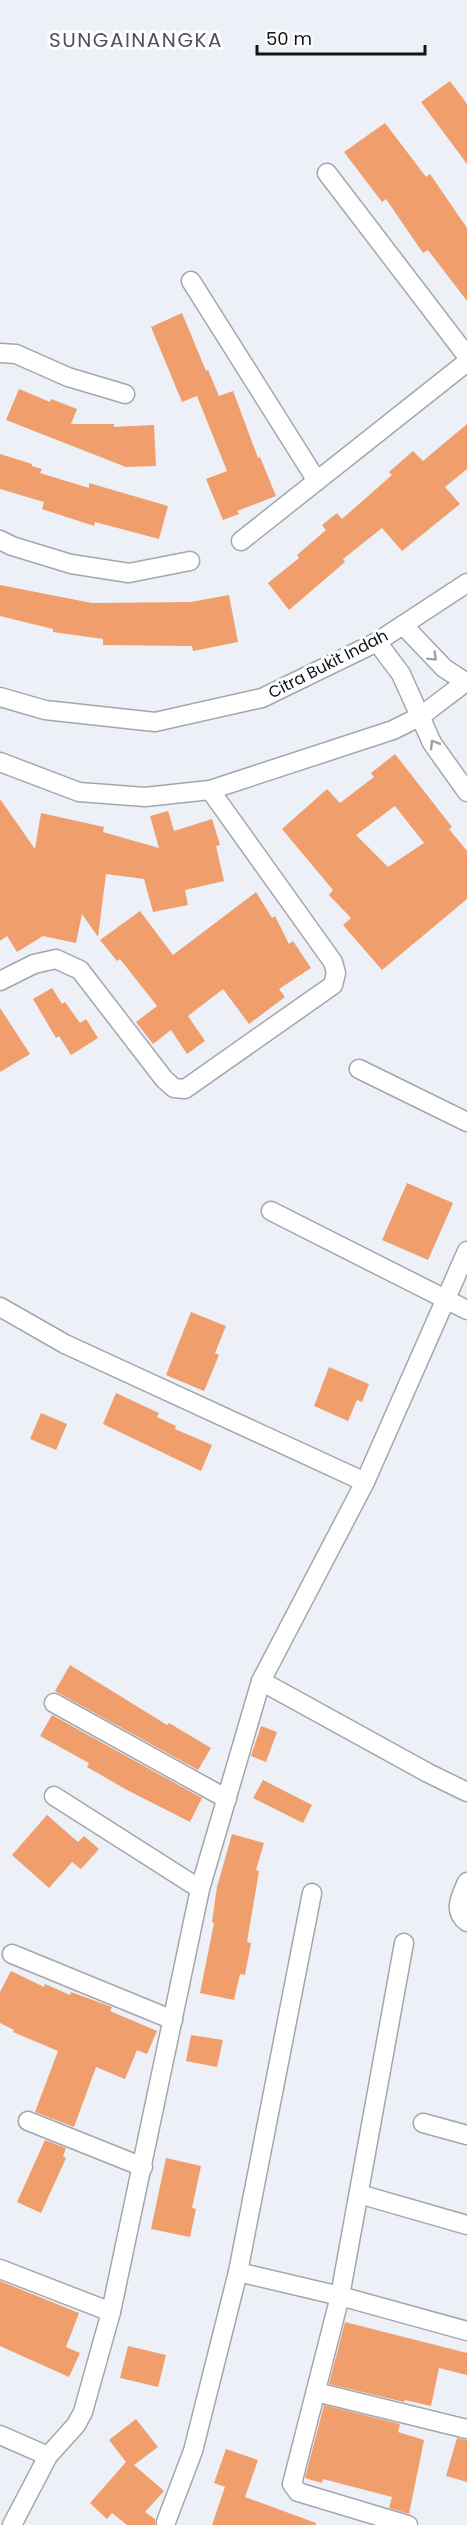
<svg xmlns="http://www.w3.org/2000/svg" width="467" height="2525" font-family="Poppins,sans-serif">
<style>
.building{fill:#ef9e6c;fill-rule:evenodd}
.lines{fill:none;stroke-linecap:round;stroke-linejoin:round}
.minor-casing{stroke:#a3a6ab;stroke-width:21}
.minor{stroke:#fff;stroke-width:18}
.oneway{stroke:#a0a0a1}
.labels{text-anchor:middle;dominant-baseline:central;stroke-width:6;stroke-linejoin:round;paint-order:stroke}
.street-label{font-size:16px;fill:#111214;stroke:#fdfeff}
.quarter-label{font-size:20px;letter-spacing:1.5px;fill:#505257;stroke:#fdfeff}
</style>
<rect width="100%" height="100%" fill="#eef0f7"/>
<g class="building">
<polygon points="450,81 467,104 467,164 421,102"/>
<polygon points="385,123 426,177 430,174 467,228 467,301 428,250 423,253 386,199 382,202 344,152"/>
<polygon points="182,313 206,371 208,370 219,396 233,391 258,458 260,457 276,496 237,511 239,514 223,520 206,479 227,471 197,396 182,402 151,327"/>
<polygon points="19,389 50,402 51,399 77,409 71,424 114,424 114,427 154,425 156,466 126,467 6,420"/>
<polygon points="467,424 467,469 445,487 460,504 402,551 382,528 343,559 345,562 289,610 268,583 299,558 297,555 326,530 322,525 337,513 342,519 392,475 389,472 413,451 423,461"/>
<polygon points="0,454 32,464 32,466 42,469 40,473 89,488 89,483 168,506 159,539 95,522 94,526 42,509 44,502 0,489"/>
<polygon points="0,585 92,603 191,602 229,595 238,642 193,651 192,646 103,645 103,639 53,632 53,629 0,616"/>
<path d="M395,754l57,73 -3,2 18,22v48l-85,71 -39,-45 8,-7 -22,-23 4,-5 -51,-61 45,-40 13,14 34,-26 -3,-4zM395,806l29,37 -36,24 -32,-32z"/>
<polygon points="0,799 35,849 41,813 104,827 103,832 159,848 150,816 168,811 174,831 212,819 220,845 216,846 224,881 185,890 188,905 153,912 144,879 106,874 98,937 82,914 76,943 43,936 17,952 7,936 0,941"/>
<polygon points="256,892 272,918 275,916 289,944 293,941 311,968 279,989 285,997 249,1024 223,989 188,1016 205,1041 187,1054 171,1030 153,1044 136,1022 157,1006 120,959 117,961 100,940 140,911 173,955"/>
<polygon points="52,988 62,1004 65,1002 80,1023 86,1019 98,1038 71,1055 59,1036 56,1038 33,999"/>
<polygon points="0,1008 30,1054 0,1072"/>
<polygon points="407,1183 453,1203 428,1260 382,1240"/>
<polygon points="191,1312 226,1326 215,1353 219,1355 204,1391 166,1375"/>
<polygon points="329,1367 369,1384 362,1402 357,1400 348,1421 314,1406"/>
<polygon points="116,1393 159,1413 157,1417 176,1426 175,1429 212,1445 201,1471 103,1424"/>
<polygon points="41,1413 67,1424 56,1450 30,1439"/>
<polygon points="70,1665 167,1725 169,1723 211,1748 198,1770 55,1691"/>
<polygon points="52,1715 202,1798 190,1822 127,1790 87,1767 89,1763 40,1736"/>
<polygon points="261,1726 277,1732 266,1762 251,1756"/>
<polygon points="263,1780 312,1805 303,1823 253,1798"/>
<polygon points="47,1815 78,1842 84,1836 99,1849 81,1869 72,1862 49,1888 12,1855"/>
<polygon points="232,1834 264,1843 256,1870 259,1871 247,1942 251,1943 245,1975 240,1974 234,2000 200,1993 214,1923 212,1922 217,1887"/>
<polygon points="11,1971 44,1987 45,1984 70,1995 71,1992 112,2007 110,2011 157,2031 147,2054 137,2050 125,2079 96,2067 74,2127 35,2112 58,2051 13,2032 14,2030 0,2023 0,1992"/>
<polygon points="191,2035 223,2040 217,2067 186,2061"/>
<polygon points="45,2140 66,2148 63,2156 66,2158 41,2213 17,2202"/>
<polygon points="166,2158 201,2166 192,2208 196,2209 190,2237 151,2229"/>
<polygon points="0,2281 79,2313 66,2347 80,2353 69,2377 0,2346"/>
<polygon points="345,2322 467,2353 467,2375 439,2368 431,2406 405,2400 404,2402 329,2384"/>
<polygon points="128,2346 166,2355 158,2387 120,2378"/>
<polygon points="324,2405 400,2424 398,2432 424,2440 409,2514 389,2508 392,2497 323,2479 322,2483 305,2478"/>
<polygon points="136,2419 158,2447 134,2465 164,2491 145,2512 155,2519 155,2525 127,2525 112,2513 107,2519 90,2503 126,2462 109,2440"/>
<polygon points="457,2438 467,2440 467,2482 446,2476"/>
<polygon points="226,2449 258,2460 245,2497 316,2523 316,2525 212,2525 225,2487 214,2483"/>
</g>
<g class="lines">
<defs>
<g id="minor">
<polyline points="327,173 467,356"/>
<polyline points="191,281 317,481"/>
<polyline points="0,353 16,354 68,377 125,394"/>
<polyline points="0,540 12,546 71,564 129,573 190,561"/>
<polyline points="241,541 467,362"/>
<polyline points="403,625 444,668 467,683"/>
<polyline points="377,642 401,674 432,743 467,792"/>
<polyline points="0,697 45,710 155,722 262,698 377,642 467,583"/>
<polyline points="0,762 79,792 145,797 210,790 393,730 421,716 467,681"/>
<polyline points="0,981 34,964 56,959 80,970 164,1079 174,1088 185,1089 333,985 336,973 333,962 210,790"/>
<polyline points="359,1069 467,1122"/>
<polyline points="271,1211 467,1310"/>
<polyline points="0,1307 65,1344 365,1482"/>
<polyline points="261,1681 428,1773 467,1792"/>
<polyline points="54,1703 227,1799"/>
<polyline points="54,1796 200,1889"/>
<path d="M467,1882c-6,14 -15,29 0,40"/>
<polyline points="404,1943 340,2296 292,2484 298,2492 408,2525"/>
<polyline points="12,1954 173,2020"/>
<polyline points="28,2121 143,2167"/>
<polyline points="423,2123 467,2135"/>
<polyline points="359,2194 467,2225"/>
<polyline points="0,2269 111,2312"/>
<polyline points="238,2272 340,2296 467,2331"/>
<polyline points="316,2392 467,2429"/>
<polyline points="0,2435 48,2456"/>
<polyline points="166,2522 193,2451 238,2272 312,1893"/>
<polyline points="12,2525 48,2456 76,2425 83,2412 111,2312 200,1889 261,1681 365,1482 467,1251"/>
</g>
</defs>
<use href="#minor" class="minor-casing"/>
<use href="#minor" class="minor"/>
</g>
<defs><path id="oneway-chevron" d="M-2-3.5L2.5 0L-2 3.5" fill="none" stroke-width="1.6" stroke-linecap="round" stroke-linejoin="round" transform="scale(1.5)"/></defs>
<g class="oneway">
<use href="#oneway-chevron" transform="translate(433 657) rotate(45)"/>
<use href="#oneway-chevron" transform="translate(434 744) rotate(-120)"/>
</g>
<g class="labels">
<g class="street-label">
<text transform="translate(328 664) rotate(-27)">Citra Bukit Indah</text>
</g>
<g class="quarter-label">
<text x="136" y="40">SUNGAINANGKA</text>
</g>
</g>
<path d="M257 45v9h168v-9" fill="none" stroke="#111214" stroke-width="3"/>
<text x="266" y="45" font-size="18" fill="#111214" stroke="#fdfeff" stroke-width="4.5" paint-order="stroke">50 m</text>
</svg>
